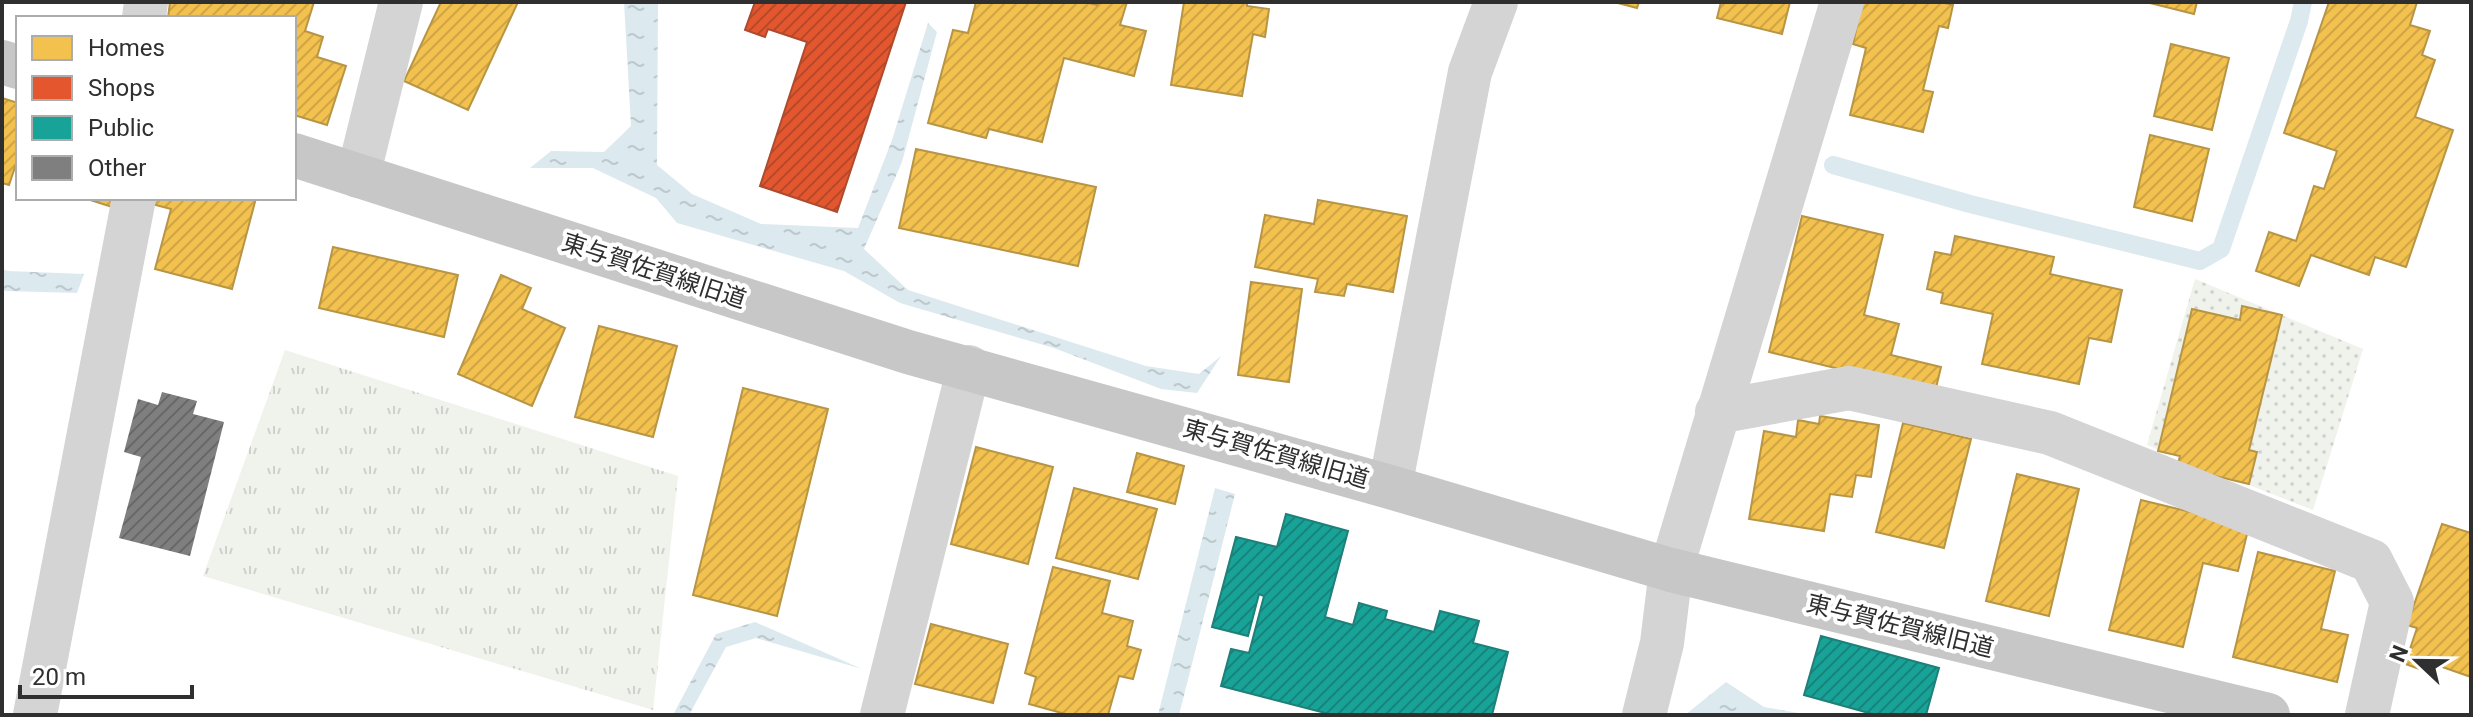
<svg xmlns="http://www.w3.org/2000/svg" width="2473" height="717" font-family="Roboto,'Noto Sans JP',sans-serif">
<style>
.park{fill:url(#park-tufts)}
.garden{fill:url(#garden-dots)}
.water{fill:url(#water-ripples)}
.homes{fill:url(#homes-hatch);stroke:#b89545;stroke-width:2}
.shops{fill:url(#shops-hatch);stroke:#ae4b2e;stroke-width:2}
.public{fill:url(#public-hatch);stroke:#1e8078;stroke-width:2}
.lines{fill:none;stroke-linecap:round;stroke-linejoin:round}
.stream{stroke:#dce9ef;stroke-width:18}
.building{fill:url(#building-hatch)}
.minor{stroke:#d4d4d4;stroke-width:44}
.major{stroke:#c7c7c7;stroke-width:44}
.labels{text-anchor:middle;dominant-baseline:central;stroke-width:8;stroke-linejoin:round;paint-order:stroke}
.street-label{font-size:24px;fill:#2f2f2f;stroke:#fff}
</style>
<defs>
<pattern id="park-tufts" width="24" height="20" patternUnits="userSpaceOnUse" patternTransform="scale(2)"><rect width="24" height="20" fill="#f0f2ec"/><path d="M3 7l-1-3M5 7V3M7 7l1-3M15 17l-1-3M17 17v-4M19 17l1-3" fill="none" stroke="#ced0cb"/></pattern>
<pattern id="garden-dots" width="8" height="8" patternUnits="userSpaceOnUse" patternTransform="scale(2)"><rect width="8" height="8" fill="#f0f2ec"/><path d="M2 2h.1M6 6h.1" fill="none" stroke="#ced0cb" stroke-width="1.8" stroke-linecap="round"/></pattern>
<pattern id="water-ripples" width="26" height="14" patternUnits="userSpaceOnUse" patternTransform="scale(2)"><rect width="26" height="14" fill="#dce9ef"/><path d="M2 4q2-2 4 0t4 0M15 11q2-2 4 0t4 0" fill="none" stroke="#bdc8cd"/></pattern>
<pattern id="homes-hatch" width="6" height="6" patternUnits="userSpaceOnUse" patternTransform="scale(2)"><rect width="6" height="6" fill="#f2c14e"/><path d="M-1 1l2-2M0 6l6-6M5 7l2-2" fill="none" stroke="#d0a644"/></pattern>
<pattern id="shops-hatch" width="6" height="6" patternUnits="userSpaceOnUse" patternTransform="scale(2)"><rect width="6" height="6" fill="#e4572e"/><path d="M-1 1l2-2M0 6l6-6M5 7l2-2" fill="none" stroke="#b94828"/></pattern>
<pattern id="public-hatch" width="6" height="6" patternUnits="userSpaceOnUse" patternTransform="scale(2)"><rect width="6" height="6" fill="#17a398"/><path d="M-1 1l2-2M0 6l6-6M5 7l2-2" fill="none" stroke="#15857c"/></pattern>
<pattern id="building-hatch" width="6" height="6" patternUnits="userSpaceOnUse" patternTransform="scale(2)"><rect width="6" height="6" fill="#7f7f7f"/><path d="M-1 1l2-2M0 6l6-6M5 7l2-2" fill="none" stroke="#686868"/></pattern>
</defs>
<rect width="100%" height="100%" fill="#fff"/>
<polygon class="park" points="285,350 678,476 653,710 203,576"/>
<polygon class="garden" points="2195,279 2363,349 2313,510 2147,445"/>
<g class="water">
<polygon points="624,2 658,2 657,165 692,194 761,224 858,228 892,140 928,23 937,32 902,162 864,249 908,290 1146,366 1199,374 1221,356 1197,393 1161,389 1054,348 900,303 844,271 677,223 656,198 593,168 530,168 551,151 604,152 631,126"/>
<polygon points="2,269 8,271 84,274 77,293 6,291 2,290"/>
<polygon points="1215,488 1235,494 1179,715 1158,715"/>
<polygon points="755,622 862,669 756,638 726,647 689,715 673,715 716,634"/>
<polygon points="1726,682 1764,707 1810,715 1685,715"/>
</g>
<g class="homes">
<polygon points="170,2 314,2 305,31 323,37 317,57 346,66 327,125 294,115 294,18 168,18"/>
<polygon points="441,2 518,2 468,110 404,81"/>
<polygon points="976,2 1085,2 1097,5 1098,2 1127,2 1120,25 1146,31 1134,76 1064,58 1042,142 989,129 986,138 928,123 953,30 968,33"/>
<polygon points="1184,2 1247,2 1247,6 1269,9 1265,37 1253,34 1242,96 1171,85"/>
<polygon points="1614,2 1639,2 1637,8"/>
<polygon points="1721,2 1790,2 1782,34 1717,18"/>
<polygon points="1862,2 1941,2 1953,5 1948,28 1939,26 1923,90 1933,92 1923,132 1850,115 1866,48 1853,44"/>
<polygon points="2146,2 2197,2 2194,14"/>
<polygon points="2329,2 2417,2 2410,25 2430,31 2422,55 2435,60 2415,117 2453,130 2406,267 2375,257 2369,275 2311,255 2299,286 2256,271 2269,232 2296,241 2314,186 2324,189 2337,151 2284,133"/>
<polygon points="2171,44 2229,58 2212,130 2154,116"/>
<polygon points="2,98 18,103 18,158 9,185 2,183"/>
<polygon points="2150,135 2209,149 2192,221 2134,207"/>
<polygon points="916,149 1096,187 1078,266 899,228"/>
<polygon points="84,198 113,198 112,207"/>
<polygon points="153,198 256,198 232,289 155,269 171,209 152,204"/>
<polygon points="1318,200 1407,216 1393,292 1347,284 1344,296 1315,292 1318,279 1255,267 1265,215 1314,224"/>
<polygon points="1802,216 1883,235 1864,315 1899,324 1891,355 1941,367 1935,392 1769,352"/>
<polygon points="1955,236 2054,257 2050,274 2122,290 2111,342 2089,338 2079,384 1982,364 1993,314 1941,303 1943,293 1927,289 1935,252 1951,255"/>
<polygon points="333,247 458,275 444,337 319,308"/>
<polygon points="501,275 531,288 522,309 565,328 532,406 458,374"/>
<polygon points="1251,282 1302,289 1289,382 1238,375"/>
<polygon points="2242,306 2282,315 2249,450 2257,452 2249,484 2177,467 2180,456 2158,451 2192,309 2240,320"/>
<polygon points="599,326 677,346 653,437 575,417"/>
<polygon points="743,388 828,409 777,616 693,595"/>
<polygon points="1820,416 1879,425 1871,477 1856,475 1852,497 1830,494 1824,531 1749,519 1764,431 1796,437 1798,420 1819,424"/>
<polygon points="1903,423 1971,439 1944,548 1876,532"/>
<polygon points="976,447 1053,467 1028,564 951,544"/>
<polygon points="1137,453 1184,466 1175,504 1127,492"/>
<polygon points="2017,474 2079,489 2049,616 1986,601"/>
<polygon points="1074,488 1157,509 1138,579 1056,558"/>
<polygon points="2141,500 2249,526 2238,571 2203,563 2183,647 2109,630"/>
<polygon points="2442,524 2471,533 2471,677 2431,663 2428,672 2405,664 2417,628 2407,625"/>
<polygon points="2258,552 2335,571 2321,629 2348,635 2337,682 2233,657"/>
<polygon points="1053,567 1110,581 1102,613 1133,621 1127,646 1141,650 1133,679 1119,676 1108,715 1069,715 1029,704 1036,677 1025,673"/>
<polygon points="931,624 1008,644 993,703 915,684"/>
</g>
<polygon class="shops" points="755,2 906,2 837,212 760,186 807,42 768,29 765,37 745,30"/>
<g class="public">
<polygon points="1286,514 1348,531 1325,617 1353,625 1359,603 1387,611 1385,619 1434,632 1440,611 1479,621 1473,643 1508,652 1492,715 1333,715 1221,686 1231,649 1249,653 1264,596 1259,594 1248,636 1212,627 1236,537 1277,547"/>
<polygon points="1821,636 1939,668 1926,715 1876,715 1804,695"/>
</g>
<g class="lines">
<polyline class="stream" points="1833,165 1970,204 2200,261 2221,249 2299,21 2303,2"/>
</g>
<polygon class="building" points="162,392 197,401 193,414 224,422 190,556 119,538 141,457 124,452 138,399 158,405"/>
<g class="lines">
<g class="minor">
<polyline points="144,18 146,2"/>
<polyline points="358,176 401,2"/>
<polyline points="1717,412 1849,388 2050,433 2371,561 2392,602 2367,715"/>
<polyline points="1390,487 1470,72 1496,2"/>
<polyline points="35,715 134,198"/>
<polyline points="882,715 969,367"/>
<polyline points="1644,715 1662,643 1671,570 1842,2"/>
</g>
<g class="major">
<polyline points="2,62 18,67"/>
<polyline points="294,155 908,352 1390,487 1671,570 2268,715"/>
</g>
</g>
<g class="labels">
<g class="street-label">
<text transform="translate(654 271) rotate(18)">東与賀佐賀線旧道</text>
<text transform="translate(1276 454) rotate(16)">東与賀佐賀線旧道</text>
<text transform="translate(1900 626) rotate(14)">東与賀佐賀線旧道</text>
</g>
</g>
<rect width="2473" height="717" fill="none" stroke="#2f2f2f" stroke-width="8"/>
<rect x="16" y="16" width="280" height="184" fill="#ffffff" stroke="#acacac" stroke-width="2"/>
<rect x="32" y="36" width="40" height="24" fill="#f2c14e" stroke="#acacac" stroke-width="2"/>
<text x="88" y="56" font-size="24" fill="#2f2f2f">Homes</text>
<rect x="32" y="76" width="40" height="24" fill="#e4572e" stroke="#acacac" stroke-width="2"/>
<text x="88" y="96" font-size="24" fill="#2f2f2f">Shops</text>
<rect x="32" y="116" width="40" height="24" fill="#17a398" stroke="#acacac" stroke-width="2"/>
<text x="88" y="136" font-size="24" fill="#2f2f2f">Public</text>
<rect x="32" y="156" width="40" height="24" fill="#7f7f7f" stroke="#acacac" stroke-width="2"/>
<text x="88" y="176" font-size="24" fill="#2f2f2f">Other</text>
<g transform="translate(2417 661) rotate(292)" stroke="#ffffff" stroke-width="6" paint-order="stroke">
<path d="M0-6L14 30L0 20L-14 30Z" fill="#2f2f2f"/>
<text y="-12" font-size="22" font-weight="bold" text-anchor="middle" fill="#2f2f2f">N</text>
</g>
<path d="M20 685v12h172v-12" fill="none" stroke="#2f2f2f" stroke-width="4"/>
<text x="32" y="685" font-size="24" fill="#2f2f2f" stroke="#ffffff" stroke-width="6" paint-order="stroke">20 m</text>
</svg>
